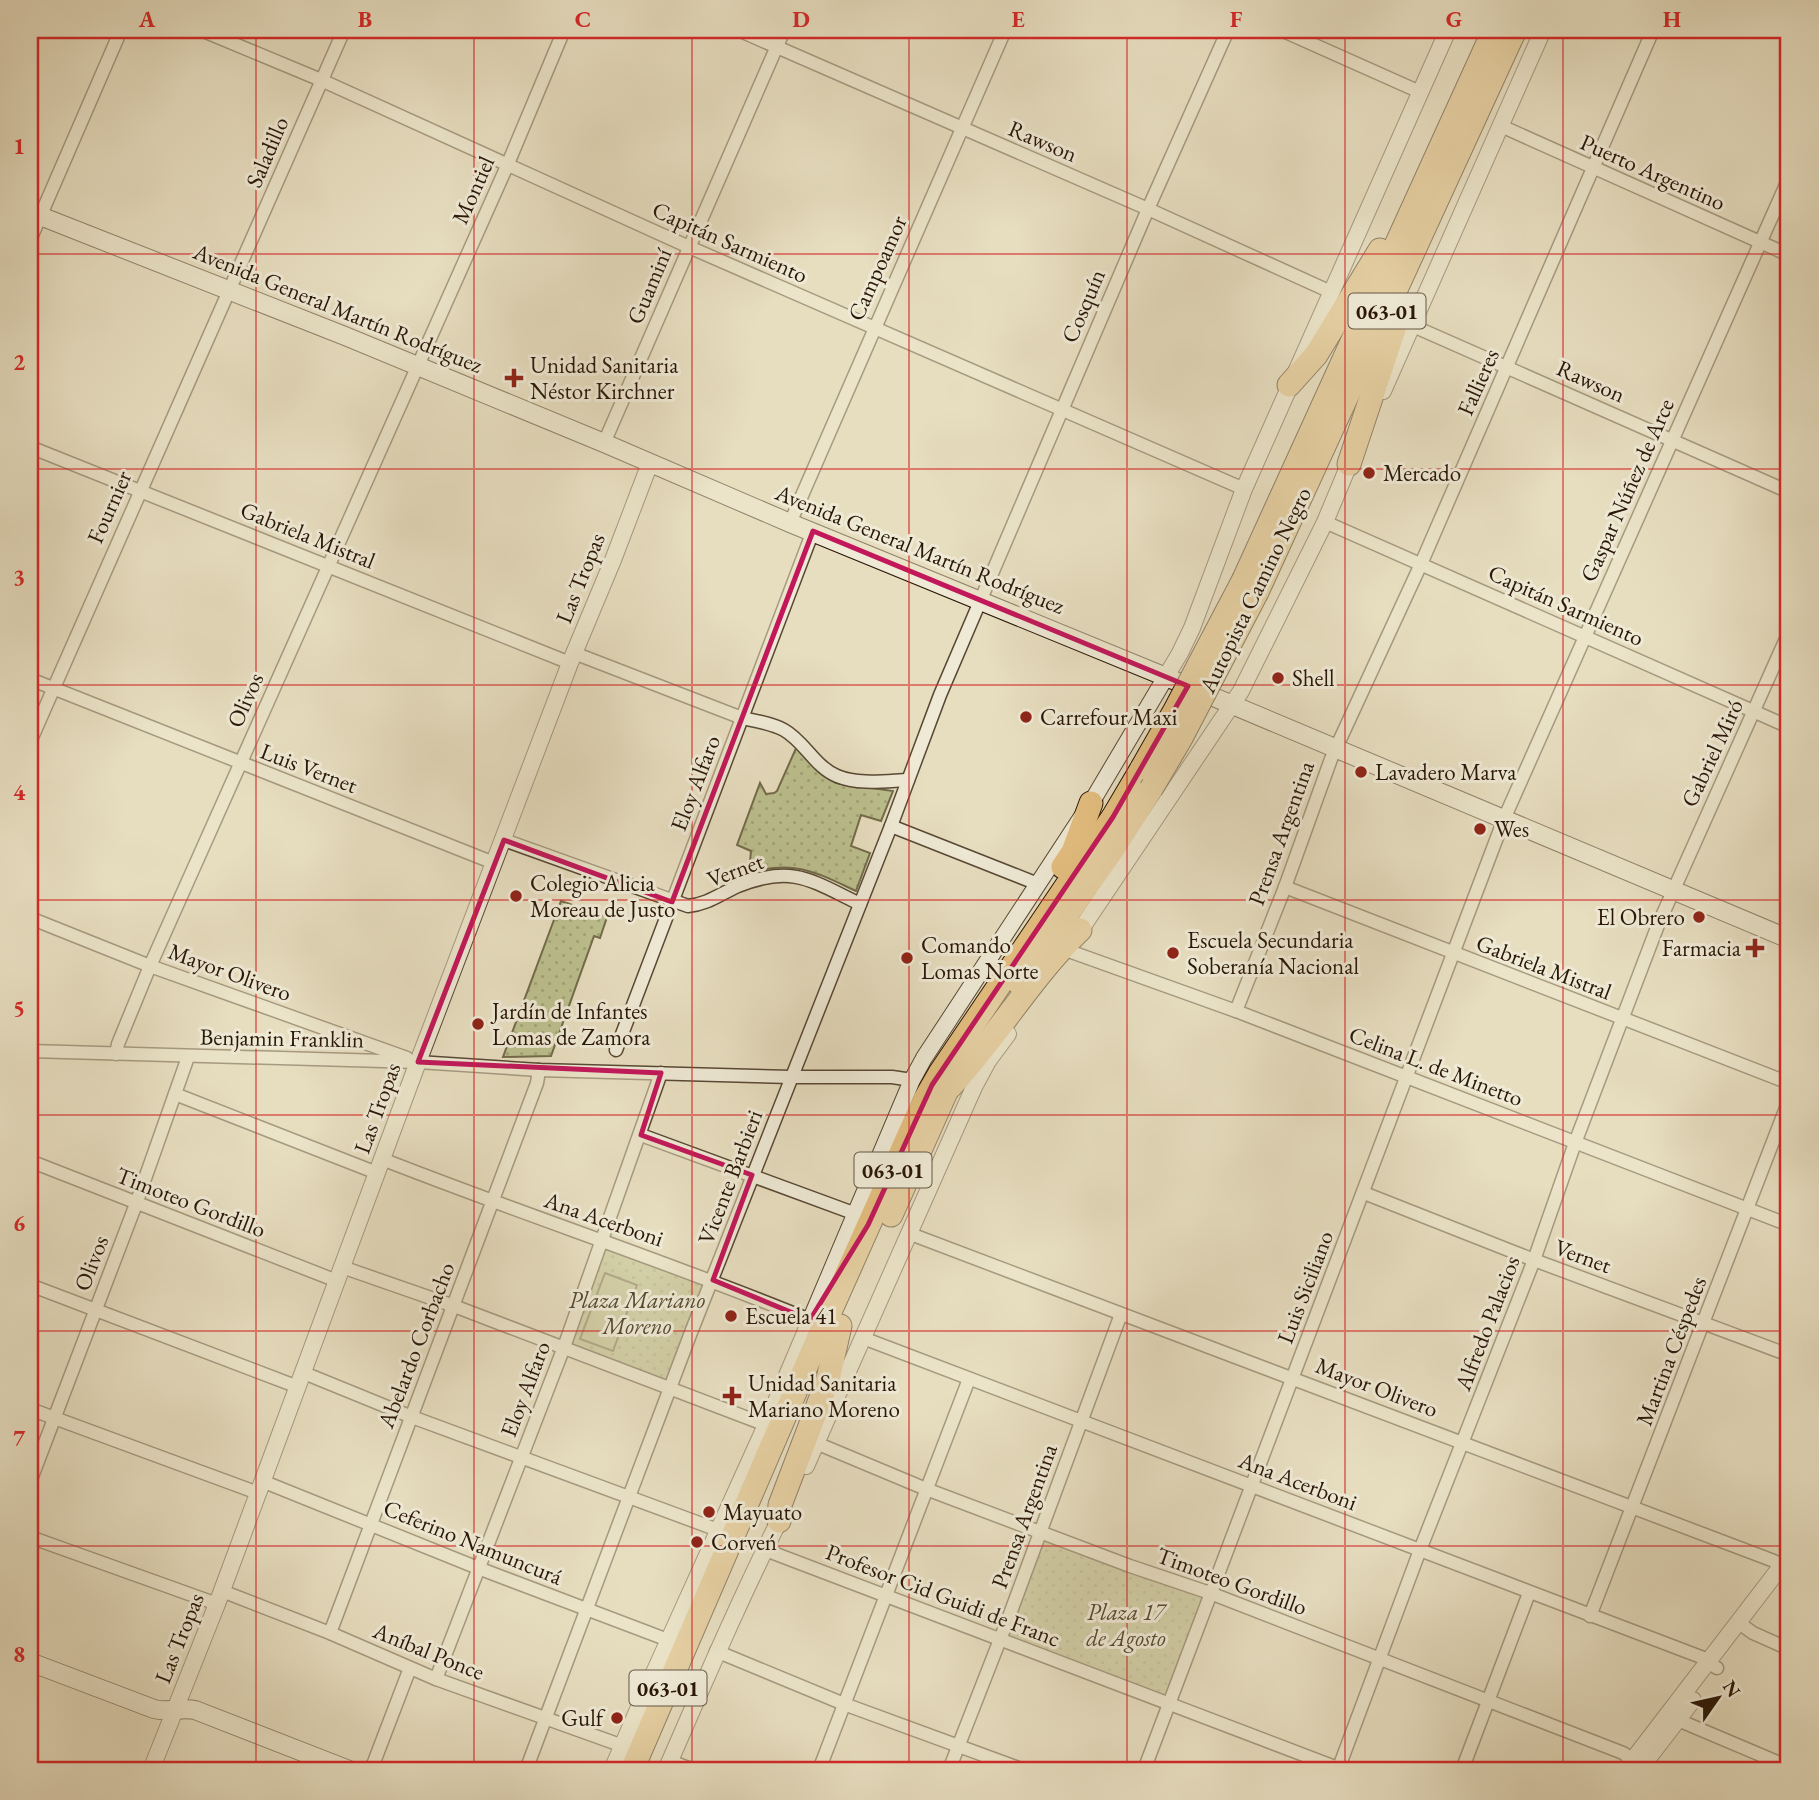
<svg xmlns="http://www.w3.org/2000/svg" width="1819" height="1800" font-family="'EB Garamond',serif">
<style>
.grass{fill:url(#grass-dots);stroke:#726b4a;stroke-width:2}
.garden{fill:#bcc08e;stroke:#726b4a;stroke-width:2}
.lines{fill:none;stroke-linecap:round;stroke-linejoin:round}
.minor-casing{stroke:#584834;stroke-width:15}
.tertiary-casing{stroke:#584834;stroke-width:18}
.secondary-casing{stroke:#291606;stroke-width:20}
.motorway-casing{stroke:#291606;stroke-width:25}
.minor{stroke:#efead6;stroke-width:12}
.tertiary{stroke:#efead6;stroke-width:16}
.secondary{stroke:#efead6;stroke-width:18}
.motorway{stroke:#e4bf80;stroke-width:23}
.motorway-bridge-casing{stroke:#291606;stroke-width:25;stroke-linecap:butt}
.motorway-bridge{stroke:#e4bf80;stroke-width:23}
.marked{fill:none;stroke:#c2185b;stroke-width:5;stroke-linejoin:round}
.grid{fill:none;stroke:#d62828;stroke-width:2;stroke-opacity:0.55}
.poi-dot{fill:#8f2418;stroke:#efead6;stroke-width:2.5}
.labels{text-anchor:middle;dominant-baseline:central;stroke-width:6;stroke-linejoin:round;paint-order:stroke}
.shield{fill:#efead6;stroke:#645644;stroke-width:2}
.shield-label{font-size:21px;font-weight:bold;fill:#291606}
.street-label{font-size:23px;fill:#291606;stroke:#efead6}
.poi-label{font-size:23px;fill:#291606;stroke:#efead6;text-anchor:start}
.park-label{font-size:23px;font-style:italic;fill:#55492f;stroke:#efead6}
.neatline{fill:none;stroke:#d62828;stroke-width:2.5}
.grid-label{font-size:23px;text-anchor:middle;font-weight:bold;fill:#d62828}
</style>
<defs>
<pattern id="grass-dots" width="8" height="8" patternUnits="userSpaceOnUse" patternTransform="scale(1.75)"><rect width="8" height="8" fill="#bcc08e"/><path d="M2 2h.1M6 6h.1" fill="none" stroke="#a2a479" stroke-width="1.8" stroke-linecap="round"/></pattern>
</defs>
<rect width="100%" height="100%" fill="#e7dec0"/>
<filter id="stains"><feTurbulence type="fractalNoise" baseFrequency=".00286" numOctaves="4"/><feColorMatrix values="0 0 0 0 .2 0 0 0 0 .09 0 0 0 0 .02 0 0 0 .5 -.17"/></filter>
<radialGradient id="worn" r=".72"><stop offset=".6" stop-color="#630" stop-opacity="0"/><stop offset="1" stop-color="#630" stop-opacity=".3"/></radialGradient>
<g class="grass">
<path d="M797,746l27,29 12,8 57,8 -12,30 -20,-6 -10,31 19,7 -14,38c-43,-20 -59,-30 -107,-19l2,-21 -14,-6 23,-62 6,11 8,-1 3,-2z"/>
<polygon points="561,901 607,917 600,938 594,936 551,1056 503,1057"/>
<polygon points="602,1240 708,1279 671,1389 564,1347"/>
<polygon points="1041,1532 1210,1593 1168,1704 1000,1639"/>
</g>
<polygon class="garden" points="605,1273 637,1285 613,1351 580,1339"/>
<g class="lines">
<defs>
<g id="minor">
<polyline points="201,30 321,80 689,247 1244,489"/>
<polyline points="738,30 1148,209 1331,292"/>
<polyline points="1281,30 1420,92"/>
<polyline points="1501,126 1789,255"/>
<polyline points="30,240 121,30"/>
<polyline points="1413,326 1789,492"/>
<polyline points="604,443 784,30"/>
<polyline points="30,447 570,663"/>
<polyline points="1325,522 1789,727"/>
<polyline points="790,523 1005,30"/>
<path d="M574,653l168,65c14,3 29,5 42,12 20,11 31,37 53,46 22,9 48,5 71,4"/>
<polyline points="30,679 494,863"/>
<polyline points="30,742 344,30"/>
<polyline points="891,826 1038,884"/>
<path d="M504,840l184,66c20,-2 32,-12 50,-20 55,-22 74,-5 122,18"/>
<polyline points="1285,887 1789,1083"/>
<polyline points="30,918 150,966 407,1058"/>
<polyline points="1066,950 1236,1011 1789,1225"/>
<polyline points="1236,1011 1285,887 1331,759 1421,564 1653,30"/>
<polyline points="616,1050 813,531"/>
<polyline points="30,1051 418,1062 539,1070 791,1077 892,1077 912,1080"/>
<polyline points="116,1054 118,1044 150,966 507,166 564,30"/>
<polyline points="175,1094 377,1173"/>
<polyline points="641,1135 856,1214"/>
<path d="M382,1159c142,56 287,103 428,161"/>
<polyline points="30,1161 337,1281"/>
<polyline points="1364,1193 1534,1260 1789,1355"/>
<polyline points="908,1233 1774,1561 1789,1572"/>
<polyline points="342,1267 454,1306 766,1425"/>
<polyline points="30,1285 298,1387"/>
<polyline points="863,1338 1701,1657 1717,1668"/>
<polyline points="304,1373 412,1417 718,1530"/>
<polyline points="30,1409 258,1493"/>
<polyline points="816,1443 926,1489 1130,1566 1210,1593 1623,1753 1633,1760"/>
<polyline points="262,1481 478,1568 668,1640"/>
<polyline points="30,1482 136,1204 188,1057"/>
<polyline points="30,1537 217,1604"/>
<polyline points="763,1549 1343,1770"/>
<polyline points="222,1591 330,1633 436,1679 623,1746"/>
<polyline points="1590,1616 1789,1100"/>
<polyline points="1739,1623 1753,1633 1789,1649"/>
<polyline points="330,1633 537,1083 539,1070"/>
<polyline points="716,1651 844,1704 1024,1770"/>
<polyline points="436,1679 564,1347 661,1073"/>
<polyline points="1678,1720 1789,1767"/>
<polyline points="670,1761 694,1770"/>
<polyline points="371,1770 410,1668"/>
<polyline points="526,1770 690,1335 891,826 940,695 1148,209 1228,30"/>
<polyline points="819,1770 969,1379"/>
<polyline points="949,1770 1010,1614 1121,1314"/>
<polyline points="1144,1770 1504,819 1789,178"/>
<polyline points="1338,1770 1420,1550 1534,1260 1575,1143 1658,925 1789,632"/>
<polyline points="1462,1770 1529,1593"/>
</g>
<g id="tertiary">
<polyline points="1383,391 1543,30"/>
<polyline points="1075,938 1241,691 1325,522 1353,455"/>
<polyline points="806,1466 974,1087 988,1061 1008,1034"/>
<polyline points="151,1770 217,1604 418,1062 570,663 613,560 650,463"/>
<polyline points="612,1770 648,1686 766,1425 912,1080 924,1058 1091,803 1180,653 1192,628 1244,489 1448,30"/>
<path d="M666,1770c38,-87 75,-174 118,-259"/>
<polyline points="1625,1770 1789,1556"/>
<polyline points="1639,1770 1693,1700"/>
</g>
<g id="secondary">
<polyline points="30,212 345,336 604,443 790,523 1166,677 1789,939"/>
<path d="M30,1662l124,47c14,4 27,-2 41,1l154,60"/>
</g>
<g id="motorway">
<polyline points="1289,385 1316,355 1380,250"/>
<polyline points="1349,464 1399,314"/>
<polyline points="1244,579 1494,30"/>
<polyline points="1257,592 1515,30"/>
<polyline points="1063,867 1073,852 1091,803"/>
<polyline points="1019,983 1113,849 1151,789"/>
<path d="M950,1087c47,-50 81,-110 130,-157"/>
<polyline points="891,1215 946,1092 956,1075"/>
<polyline points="779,1521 780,1505 828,1379 840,1326"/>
<polyline points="632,1770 821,1332 925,1099 940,1073 1113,817 1142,768"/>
</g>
</defs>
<use href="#minor" class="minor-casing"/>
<use href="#tertiary" class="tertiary-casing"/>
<use href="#secondary" class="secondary-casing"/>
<use href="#motorway" class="motorway-casing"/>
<use href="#minor" class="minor"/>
<use href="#tertiary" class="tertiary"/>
<use href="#secondary" class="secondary"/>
<use href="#motorway" class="motorway"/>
<defs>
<g id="motorway-bridge">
<polyline points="1142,768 1174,712 1244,579"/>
<polyline points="1151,789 1181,738 1257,592"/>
</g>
</defs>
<use href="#motorway-bridge" class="motorway-bridge-casing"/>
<use href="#motorway-bridge" class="motorway-bridge"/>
</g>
<path d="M0 0H1819V1800H0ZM813,531l375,155 -75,131 -181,268 -64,140 -58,95 -97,-40 39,-105 -111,-40 20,-62 -243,-11 86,-222 168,62z" fill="#e7dec0" fill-opacity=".55" fill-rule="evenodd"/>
<path class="marked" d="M813,531l375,155 -75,131 -181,268 -64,140 -58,95 -97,-40 39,-105 -111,-40 20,-62 -243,-11 86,-222 168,62z"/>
<path class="grid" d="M256,30v1740M474,30v1740M692,30v1740M909,30v1740M1127,30v1740M1345,30v1740M1563,30v1740M30,254h1759M30,469h1759M30,685h1759M30,900h1759M30,1115h1759M30,1331h1759M30,1546h1759"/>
<g class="poi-dot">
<path d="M510.5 367.5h7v7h7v7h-7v7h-7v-7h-7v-7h7z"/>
<circle cx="1369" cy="473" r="7"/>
<circle cx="1278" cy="678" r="7"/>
<circle cx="1026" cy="717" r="7"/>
<circle cx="1361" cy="772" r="7"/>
<circle cx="1480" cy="829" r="7"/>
<circle cx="516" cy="896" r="7"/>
<circle cx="1699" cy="917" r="7"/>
<path d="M1751.5 937.5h7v7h7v7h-7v7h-7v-7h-7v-7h7z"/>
<circle cx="1173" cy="953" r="7"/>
<circle cx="907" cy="958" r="7"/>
<circle cx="478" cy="1024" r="7"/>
<circle cx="731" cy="1316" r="7"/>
<path d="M728.5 1385.5h7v7h7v7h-7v7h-7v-7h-7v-7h7z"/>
<circle cx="709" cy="1512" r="7"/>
<circle cx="697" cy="1542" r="7"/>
<circle cx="617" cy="1718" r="7"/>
</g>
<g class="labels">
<g class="shield">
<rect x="1348.5" y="293.5" width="77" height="35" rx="5"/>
<rect x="854.5" y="1152.5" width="77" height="35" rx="5"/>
<rect x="629.5" y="1670.5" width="77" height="35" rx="5"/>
</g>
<g class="shield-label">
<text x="1387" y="311">063-01</text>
<text x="893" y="1170">063-01</text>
<text x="668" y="1688">063-01</text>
</g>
<g class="street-label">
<text transform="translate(1043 141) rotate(23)">Rawson</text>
<text transform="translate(267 152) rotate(-67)">Saladillo</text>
<text transform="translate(1653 172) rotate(24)">Puerto Argentino</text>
<text transform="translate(473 190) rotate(-66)">Montiel</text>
<text transform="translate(730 242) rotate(24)">Capitán Sarmiento</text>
<text transform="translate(877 268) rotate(-66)">Campoamor</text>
<text transform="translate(649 286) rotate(-67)">Guaminí</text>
<text transform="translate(1083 306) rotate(-67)">Cosquín</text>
<text transform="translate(338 308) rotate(22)">Avenida General Martín Rodríguez</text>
<text transform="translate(1591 381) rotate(24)">Rawson</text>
<text transform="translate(1478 382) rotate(-66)">Fallieres</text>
<text transform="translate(1627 490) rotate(-66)">Gaspar Núñez de Arce</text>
<text transform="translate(109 507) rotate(-66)">Fournier</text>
<text transform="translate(308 535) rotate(22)">Gabriela Mistral</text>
<text transform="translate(920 549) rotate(22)">Avenida General Martín Rodríguez</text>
<text transform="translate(580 578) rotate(-68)">Las Tropas</text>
<text transform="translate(1255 590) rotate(-64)">Autopista Camino Negro</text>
<text transform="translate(1566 605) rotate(24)">Capitán Sarmiento</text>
<text transform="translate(245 700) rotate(-66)">Olivos</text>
<text transform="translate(1712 753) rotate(-65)">Gabriel Miró</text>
<text transform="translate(309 768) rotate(21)">Luis Vernet</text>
<text transform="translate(695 783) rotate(-69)">Eloy Alfaro</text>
<text transform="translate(1281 833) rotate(-70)">Prensa Argentina</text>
<text transform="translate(735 870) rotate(-20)">Vernet</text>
<text transform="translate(1544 967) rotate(21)">Gabriela Mistral</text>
<text transform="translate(230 972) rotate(20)">Mayor Olivero</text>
<text transform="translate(282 1038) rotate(1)">Benjamin Franklin</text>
<text transform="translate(1436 1066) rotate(21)">Celina L. de Minetto</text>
<text transform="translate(377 1108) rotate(-70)">Las Tropas</text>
<text transform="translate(730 1177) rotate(-69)">Vicente Barbieri</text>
<text transform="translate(191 1202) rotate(21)">Timoteo Gordillo</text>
<text transform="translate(604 1219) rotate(19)">Ana Acerboni</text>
<text transform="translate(1583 1256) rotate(20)">Vernet</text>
<text transform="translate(91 1263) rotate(-69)">Olivos</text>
<text transform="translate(1305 1287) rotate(-69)">Luis Siciliano</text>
<text transform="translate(1487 1323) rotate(-69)">Alfredo Palacios</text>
<text transform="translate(416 1345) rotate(-69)">Abelardo Corbacho</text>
<text transform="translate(1671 1351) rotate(-69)">Martina Céspedes</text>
<text transform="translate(1377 1387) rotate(21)">Mayor Olivero</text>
<text transform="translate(525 1389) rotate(-69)">Eloy Alfaro</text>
<text transform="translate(1298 1481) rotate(21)">Ana Acerboni</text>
<text transform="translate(1024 1516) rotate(-70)">Prensa Argentina</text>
<text transform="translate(473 1542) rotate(22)">Ceferino Namuncurá</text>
<text transform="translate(1232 1581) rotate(20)">Timoteo Gordillo</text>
<text transform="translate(943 1595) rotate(21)">Profesor Cid Guidi de Franc</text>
<text transform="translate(179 1638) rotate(-68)">Las Tropas</text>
<text transform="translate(429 1651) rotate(22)">Aníbal Ponce</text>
</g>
<g class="poi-label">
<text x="530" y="365">Unidad Sanitaria<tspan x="530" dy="26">Néstor Kirchner</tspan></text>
<text x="1383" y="473">Mercado</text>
<text x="1292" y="678">Shell</text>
<text x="1040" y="717">Carrefour Maxi</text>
<text x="1375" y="772">Lavadero Marva</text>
<text x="1494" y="829">Wes</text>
<text x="530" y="883">Colegio Alicia<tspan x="530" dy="26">Moreau de Justo</tspan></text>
<text x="1685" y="917" text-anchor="end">El Obrero</text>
<text x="1187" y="940">Escuela Secundaria<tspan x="1187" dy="26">Soberanía Nacional</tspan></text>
<text x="921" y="945">Comando<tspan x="921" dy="26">Lomas Norte</tspan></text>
<text x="1741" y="948" text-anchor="end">Farmacia</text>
<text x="492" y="1011">Jardín de Infantes<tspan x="492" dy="26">Lomas de Zamora</tspan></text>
<text x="745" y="1316">Escuela 41</text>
<text x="748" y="1383">Unidad Sanitaria<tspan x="748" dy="26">Mariano Moreno</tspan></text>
<text x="723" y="1512">Mayuato</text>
<text x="711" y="1542">Corveń</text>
<text x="603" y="1718" text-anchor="end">Gulf</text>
</g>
<g class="park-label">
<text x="637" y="1300">Plaza Mariano<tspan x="637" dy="26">Moreno</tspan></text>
<text x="1126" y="1612">Plaza 17<tspan x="1126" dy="26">de Agosto</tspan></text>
</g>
</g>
<rect width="1819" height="1800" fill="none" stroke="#e7dec0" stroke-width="77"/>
<g transform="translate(1718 1698) rotate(56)" stroke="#efead6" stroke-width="5" paint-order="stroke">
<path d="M0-5L12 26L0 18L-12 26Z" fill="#291606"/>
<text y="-10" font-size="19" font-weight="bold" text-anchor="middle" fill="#291606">N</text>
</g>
<rect x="38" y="38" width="1742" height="1724" class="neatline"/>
<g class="grid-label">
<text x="147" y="27">A</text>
<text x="365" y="27">B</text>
<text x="583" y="27">C</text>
<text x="801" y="27">D</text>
<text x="1018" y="27">E</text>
<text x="1236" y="27">F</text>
<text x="1454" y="27">G</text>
<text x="1672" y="27">H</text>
<text x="19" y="154">1</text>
<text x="19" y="370">2</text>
<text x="19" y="585">3</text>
<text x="19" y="800">4</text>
<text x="19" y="1016">5</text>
<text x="19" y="1231">6</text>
<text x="19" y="1446">7</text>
<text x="19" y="1662">8</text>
</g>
<rect width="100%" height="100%" filter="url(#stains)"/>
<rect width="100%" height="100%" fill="url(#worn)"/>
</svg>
